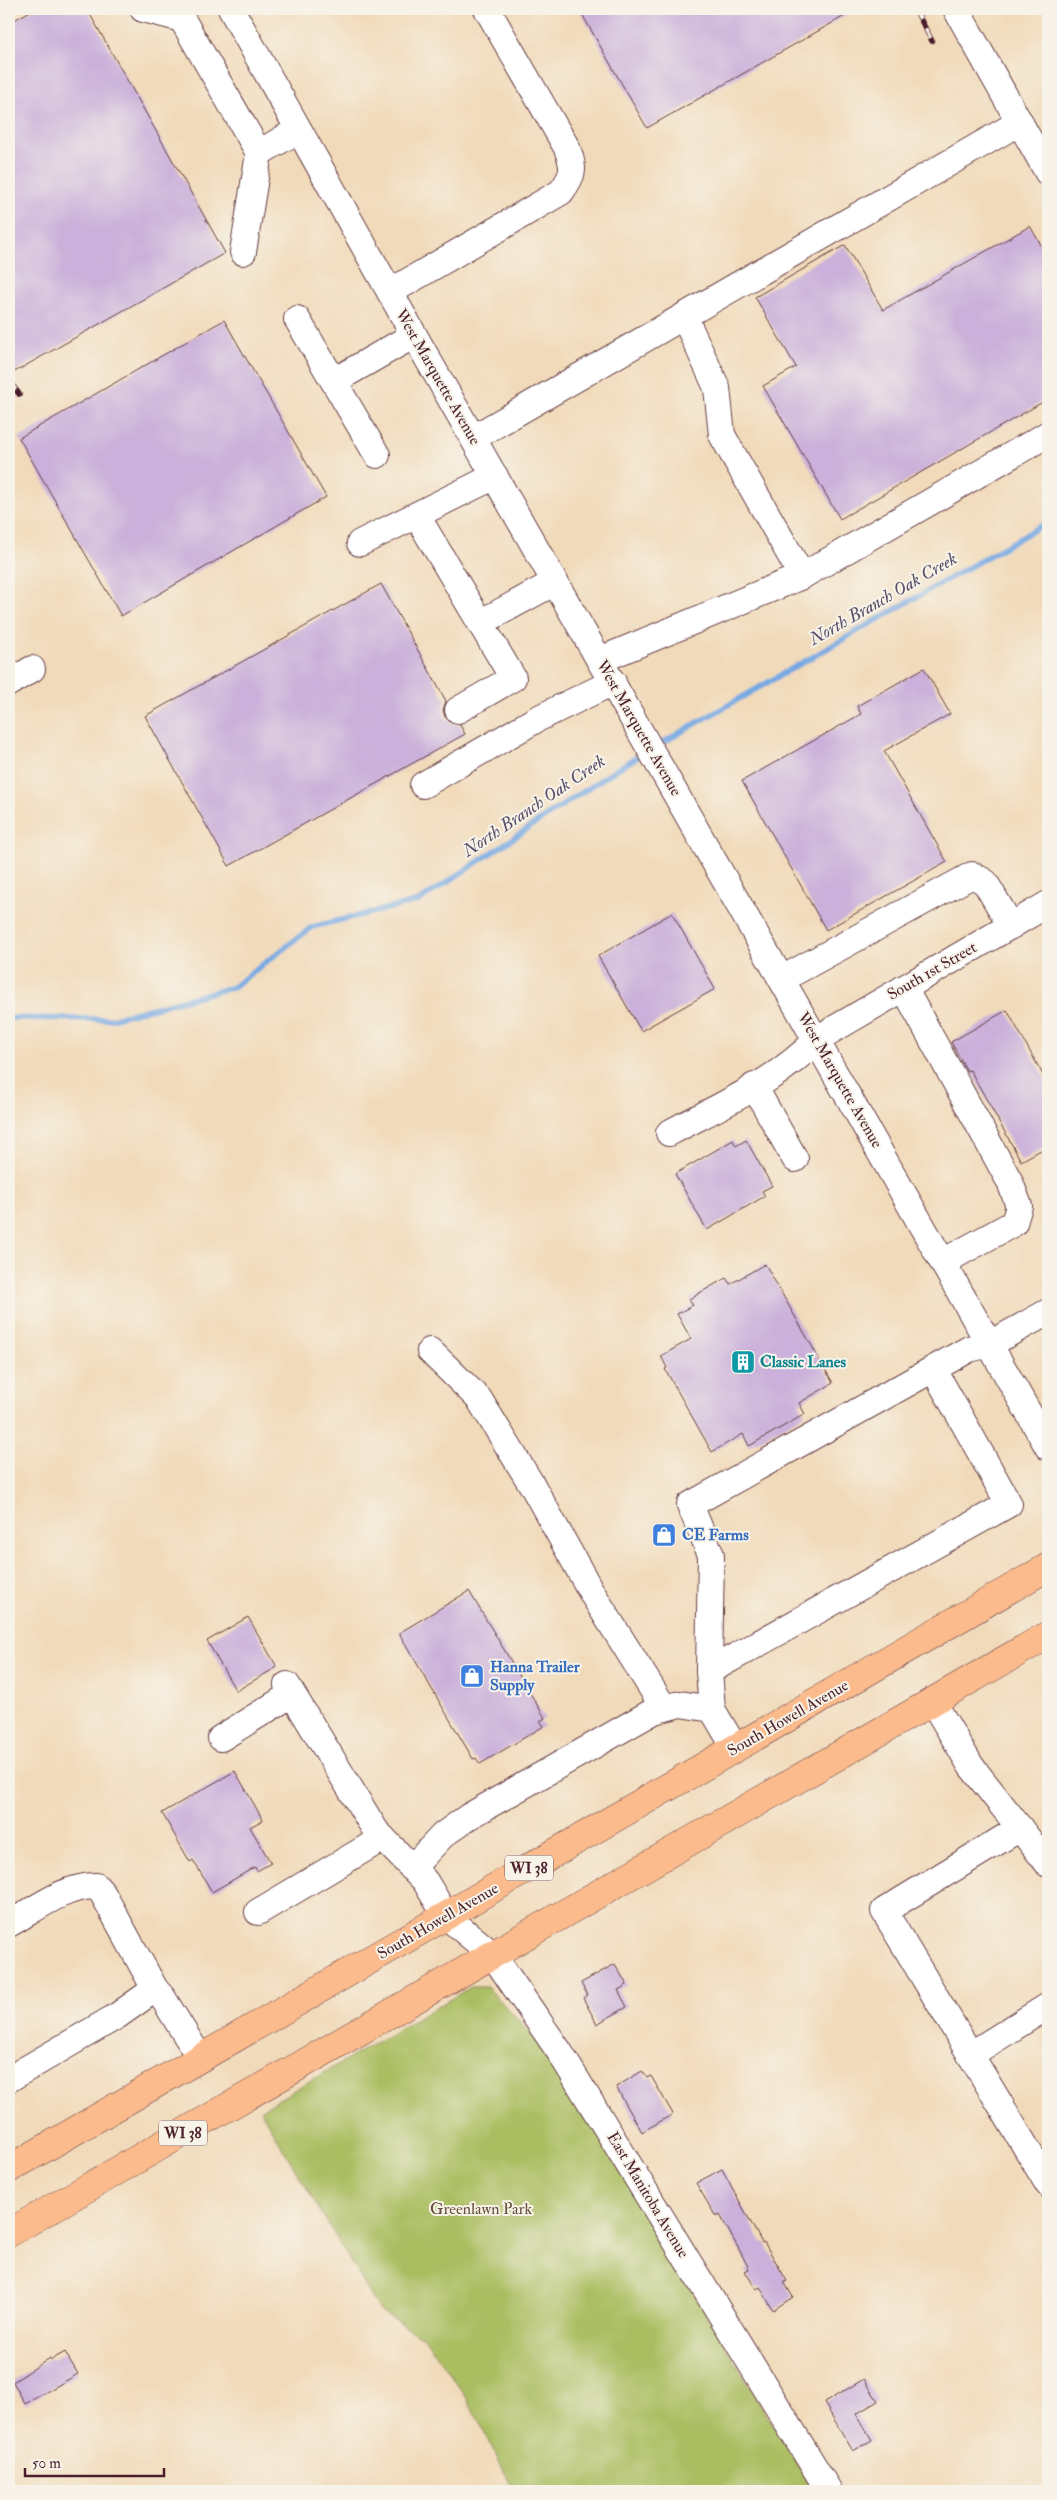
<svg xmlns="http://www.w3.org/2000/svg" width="1057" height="2500" font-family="'IM FELL Double Pica',serif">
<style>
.green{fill:#aabd61;stroke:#7a6e46}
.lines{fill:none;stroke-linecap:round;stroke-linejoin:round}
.stream{stroke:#76a8e2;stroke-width:5.5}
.building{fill:#cab0da}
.minor-casing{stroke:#633b40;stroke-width:28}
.major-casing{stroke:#633b40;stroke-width:29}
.minor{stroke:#fff;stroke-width:26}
.major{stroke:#fbbb8c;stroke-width:28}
.rail-casing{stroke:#4a1f2b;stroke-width:5.5}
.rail{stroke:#f7f3e8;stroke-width:4;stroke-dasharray:11;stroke-linecap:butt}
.labels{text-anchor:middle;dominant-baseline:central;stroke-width:4;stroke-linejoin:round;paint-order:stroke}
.shield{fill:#f7f3e8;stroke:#7e5f64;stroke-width:1}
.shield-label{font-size:15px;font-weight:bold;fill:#4a1f2b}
.street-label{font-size:16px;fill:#4a1f2b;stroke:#f7f3e8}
.culture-label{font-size:16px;font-weight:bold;fill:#0d838f;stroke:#f7f3e8;text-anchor:start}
.shop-label{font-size:16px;font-weight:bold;fill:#366cbe;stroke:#f7f3e8;text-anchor:start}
.park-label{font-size:16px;fill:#674e3b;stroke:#f7f3e8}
.water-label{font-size:18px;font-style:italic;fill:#594f6b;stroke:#f7f3e8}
</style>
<rect width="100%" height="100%" fill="#f7f3e8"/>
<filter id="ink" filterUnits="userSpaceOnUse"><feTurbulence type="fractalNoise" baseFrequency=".02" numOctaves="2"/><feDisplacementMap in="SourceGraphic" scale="10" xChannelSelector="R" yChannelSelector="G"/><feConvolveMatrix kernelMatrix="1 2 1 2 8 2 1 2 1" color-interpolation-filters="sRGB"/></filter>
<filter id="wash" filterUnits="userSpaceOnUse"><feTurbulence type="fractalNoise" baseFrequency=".0096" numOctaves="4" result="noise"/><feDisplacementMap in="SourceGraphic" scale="20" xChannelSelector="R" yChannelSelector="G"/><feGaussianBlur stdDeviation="1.12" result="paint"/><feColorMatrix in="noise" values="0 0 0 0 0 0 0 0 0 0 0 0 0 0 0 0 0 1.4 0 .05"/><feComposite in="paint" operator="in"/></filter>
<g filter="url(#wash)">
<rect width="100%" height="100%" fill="#f1daba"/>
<polygon class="green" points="471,1987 487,1987 547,2050 813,2491 514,2491 468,2400 424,2337 380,2311 260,2110"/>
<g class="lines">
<g class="stream">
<polyline points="655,747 1048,522"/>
<polyline points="9,1018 111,1019 233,987 312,927 419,901 620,767 645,753"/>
</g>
</g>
<g id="blocks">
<g class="building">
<polygon points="34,9 87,9 225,253 9,375 9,23"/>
<polygon points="579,9 857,9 647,128"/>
<polygon points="1030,226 1048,257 1048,399 840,519 763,386 796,367 755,297 845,245 883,310"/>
<polygon points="224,320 326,497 121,616 19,438"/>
<polygon points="381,584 446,701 443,710 445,717 451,723 460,725 465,734 229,866 145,716"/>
<polygon points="924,668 950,714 884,751 947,862 826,930 742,781 861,714 857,706"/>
<polygon points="672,913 715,989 641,1031 598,956"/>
<polygon points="1007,1010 1048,1084 1048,1146 1021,1161 970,1070 967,1071 951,1042"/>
<polygon points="733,1140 736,1146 746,1140 772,1186 762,1191 765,1196 707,1230 675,1174"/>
<polygon points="765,1264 833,1383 799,1403 805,1414 749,1446 743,1434 712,1452 665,1369 667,1368 661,1356 691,1339 677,1314 693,1305 689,1299 726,1278 730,1284"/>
<polygon points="469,1591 545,1718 540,1721 544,1726 480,1764 476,1758 473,1759 399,1633"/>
<polygon points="248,1617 277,1667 236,1691 207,1641"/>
<polygon points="235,1771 263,1820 250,1827 271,1863 257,1871 255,1867 212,1892 193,1860 190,1862 162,1813"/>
<polygon points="615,1964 627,1985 618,1990 627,2007 597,2024 583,1998 587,1995 581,1983"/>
<polygon points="642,2071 647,2078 651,2076 673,2114 642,2132 616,2087"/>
<polygon points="722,2169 762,2243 764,2242 787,2281 784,2282 793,2297 773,2310 760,2287 756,2289 745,2271 749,2269 742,2255 720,2215 716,2217 696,2183"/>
<polygon points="65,2352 78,2374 25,2404 13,2382 50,2358 51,2360"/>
<polygon points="864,2379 878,2401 856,2414 872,2440 853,2451 824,2403"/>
</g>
</g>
</g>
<g filter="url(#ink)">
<use href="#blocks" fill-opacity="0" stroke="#633b40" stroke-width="1"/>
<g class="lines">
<defs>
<g id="minor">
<polyline points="143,9 182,19 259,153 243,252"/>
<polyline points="231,9 414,335 1048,1447"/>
<polyline points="956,9 1048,173"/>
<polyline points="259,153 298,130"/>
<path d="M390,292l171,-100c13,-18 14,-23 6,-44l-80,-139"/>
<polyline points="684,316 717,388 722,435 802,576"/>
<polyline points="297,319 377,455"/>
<polyline points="334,381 414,335"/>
<polyline points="473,438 1020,122"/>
<polyline points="417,516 513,678 458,710"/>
<polyline points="360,543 495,476"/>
<polyline points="482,622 555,582"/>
<polyline points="600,660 802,576 1048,434"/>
<polyline points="9,683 32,669"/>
<polyline points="423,785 537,719 613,682"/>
<polyline points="782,979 972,875 985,882 1011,926"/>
<polyline points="904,988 1010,1182 1019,1206 1014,1223 943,1262"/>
<polyline points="754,1086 795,1159"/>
<path d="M669,1133c50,-27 109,-52 148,-94l231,-135"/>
<polyline points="430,1351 479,1399 532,1485 592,1593 664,1708"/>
<polyline points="709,1671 1009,1504 934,1370"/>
<polyline points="287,1685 376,1831 425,1881 446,1916 493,1955 559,2051 829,2491"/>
<polyline points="933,1702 971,1766 1048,1864"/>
<polyline points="712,1709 709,1671 711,1555 690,1505 969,1349 990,1344 1048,1312"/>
<polyline points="221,1738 292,1694"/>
<polyline points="1020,1828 884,1911 1048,2184"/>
<polyline points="412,1868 443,1835 468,1817 654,1711 680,1704 712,1709 735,1748"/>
<polyline points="258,1912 383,1838"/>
<path d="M9,1924c27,-15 55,-38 87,-38l7,8 52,95 8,9 37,60"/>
<polyline points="970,2055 1048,2006"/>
<polyline points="9,2079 117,2016 155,1989"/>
</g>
<g id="major">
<polyline points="9,2169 1048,1567"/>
<polyline points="9,2233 1048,1635"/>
</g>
</defs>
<use href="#minor" class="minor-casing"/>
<use href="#major" class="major-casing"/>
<use href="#minor" class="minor"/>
<use href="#major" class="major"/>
<defs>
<g id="rail">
<polyline points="915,9 932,41"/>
<polyline points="9,381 19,394"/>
</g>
</defs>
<use href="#rail" class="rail-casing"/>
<use href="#rail" class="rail"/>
</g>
</g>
<defs>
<symbol id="building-square" viewBox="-11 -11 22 22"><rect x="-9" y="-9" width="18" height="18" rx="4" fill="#0f9aa8" stroke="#f7f3e8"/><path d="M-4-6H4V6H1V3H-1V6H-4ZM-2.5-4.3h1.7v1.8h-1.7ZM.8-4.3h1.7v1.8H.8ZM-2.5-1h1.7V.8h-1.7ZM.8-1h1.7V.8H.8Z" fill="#fff"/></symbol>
<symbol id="shop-square" viewBox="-11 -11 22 22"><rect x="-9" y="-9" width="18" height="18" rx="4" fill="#3f7fe0" stroke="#f7f3e8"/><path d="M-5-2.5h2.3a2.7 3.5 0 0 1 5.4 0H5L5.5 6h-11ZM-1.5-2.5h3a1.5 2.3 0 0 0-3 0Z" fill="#fff"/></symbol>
</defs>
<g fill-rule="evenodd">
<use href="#building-square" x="729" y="1348" width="28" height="28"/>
<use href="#shop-square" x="650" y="1521" width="28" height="28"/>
<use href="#shop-square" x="458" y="1662" width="28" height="28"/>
</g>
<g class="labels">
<g class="shield">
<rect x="505" y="1855.5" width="48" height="25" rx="4"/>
<rect x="159" y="2120.5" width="48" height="25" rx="4"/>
</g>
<g class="shield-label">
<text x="529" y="1868">WI 38</text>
<text x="183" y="2133">WI 38</text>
</g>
<g class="street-label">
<text transform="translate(438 377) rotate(60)">West Marquette Avenue</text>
<text transform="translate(639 728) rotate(60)">West Marquette Avenue</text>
<text transform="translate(932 971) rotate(-30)">South 1st Street</text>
<text transform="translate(840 1080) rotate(60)">West Marquette Avenue</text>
<text transform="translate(788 1718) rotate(-30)">South Howell Avenue</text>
<text transform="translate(438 1921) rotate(-30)">South Howell Avenue</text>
<text transform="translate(648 2195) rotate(59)">East Manitoba Avenue</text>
</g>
<g class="culture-label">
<text x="760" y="1362">Classic Lanes</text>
</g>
<g class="shop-label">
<text x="682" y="1535">CE Farms</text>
<text x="490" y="1667">Hanna Trailer<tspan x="490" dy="18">Supply</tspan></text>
</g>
<g class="park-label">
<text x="481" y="2209">Greenlawn Park</text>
</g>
<g class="water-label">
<text transform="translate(883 599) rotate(-30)">North Branch Oak Creek</text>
<text transform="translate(534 806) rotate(-34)">North Branch Oak Creek</text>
</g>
</g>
<rect width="1057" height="2500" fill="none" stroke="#f7f3e8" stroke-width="30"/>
<path d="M25 2468v8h139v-8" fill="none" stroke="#4a1f2b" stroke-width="2.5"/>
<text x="32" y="2468" font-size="15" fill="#4a1f2b" stroke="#f7f3e8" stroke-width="4" paint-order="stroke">50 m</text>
</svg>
